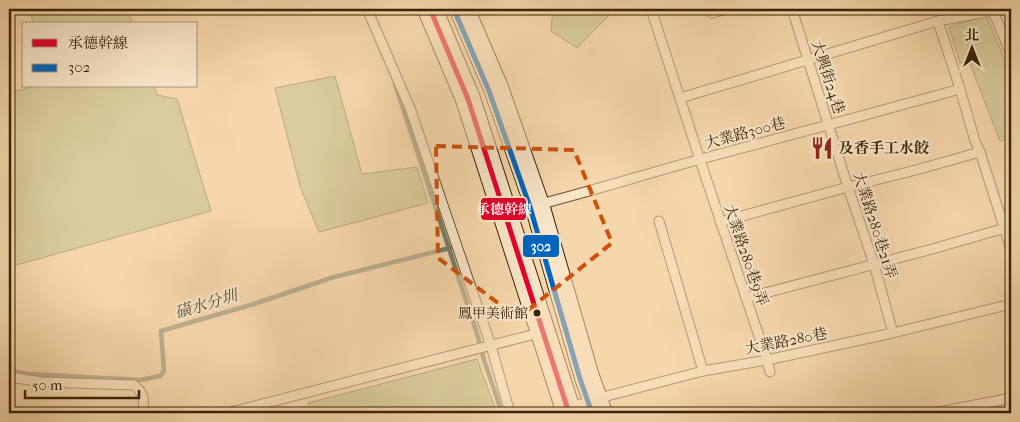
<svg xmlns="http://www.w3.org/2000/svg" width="1020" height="422" font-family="'IM FELL French Canon','Noto Serif TC',serif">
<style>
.green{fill:#b9bf8b;stroke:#7a714a}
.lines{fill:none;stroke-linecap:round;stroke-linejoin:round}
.stream{stroke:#757e6a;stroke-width:4.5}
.service-casing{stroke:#695032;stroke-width:11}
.secondary-casing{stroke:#3a230a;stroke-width:26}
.service{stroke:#f8e5c8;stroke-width:9}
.secondary{stroke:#f8e5c8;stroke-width:24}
.bus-1-casing{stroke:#f8e5c8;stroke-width:9}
.bus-2-casing{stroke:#f8e5c8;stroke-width:9}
.bus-1{stroke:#e4002b;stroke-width:5}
.bus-2{stroke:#0065bd;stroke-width:5}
.marked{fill:none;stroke:#ce510c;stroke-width:4;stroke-dasharray:10 6;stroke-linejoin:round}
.bus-dot{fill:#3a230a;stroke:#f8e5c8;stroke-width:2}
.labels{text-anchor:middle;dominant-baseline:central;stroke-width:4.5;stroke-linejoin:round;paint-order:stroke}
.bus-label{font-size:14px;fill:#3a230a;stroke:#f8e5c8;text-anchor:end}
.street-label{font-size:15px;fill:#3a230a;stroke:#f8e5c8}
.poi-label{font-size:15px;font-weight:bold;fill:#3a230a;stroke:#f8e5c8;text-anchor:start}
.water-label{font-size:16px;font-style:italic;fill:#57503a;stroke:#f8e5c8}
.line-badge{stroke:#f8e5c8;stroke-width:2}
.badge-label{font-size:14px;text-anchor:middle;font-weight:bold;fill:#fff}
</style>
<rect width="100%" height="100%" fill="#f5d7ab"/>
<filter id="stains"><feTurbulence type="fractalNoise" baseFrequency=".004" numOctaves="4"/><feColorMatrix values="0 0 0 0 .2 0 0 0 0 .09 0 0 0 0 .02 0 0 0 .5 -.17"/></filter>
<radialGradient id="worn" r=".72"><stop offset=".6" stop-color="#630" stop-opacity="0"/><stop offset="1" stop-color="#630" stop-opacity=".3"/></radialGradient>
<g class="green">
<polygon points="30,9 127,9 133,24 33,24"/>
<polygon points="553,9 615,9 577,48 551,31"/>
<polygon points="986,15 1011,75 1011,138 1000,141 969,61 960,63 949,27"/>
<polygon points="335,76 362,174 417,167 428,203 319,232 300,186 275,88"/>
<polygon points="35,86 154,86 157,95 177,99 211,211 9,267 9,93"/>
<polygon points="477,359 497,413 310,413 308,403"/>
</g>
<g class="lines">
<g class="stream">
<polyline points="395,84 478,337 484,360 502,413"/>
<polyline points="9,371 30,374 140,380 160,376 164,371 161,331 257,303 334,277 450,248"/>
</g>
<defs>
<g id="service">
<polyline points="367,9 410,108 491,346 510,413"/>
<polyline points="651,9 700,160 767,360 770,372"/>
<polyline points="792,9 848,187 874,264 893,333"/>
<polyline points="992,9 1011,54"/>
<polyline points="712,13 727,9"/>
<polyline points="938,21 960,89 975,141 980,152 1011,249"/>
<polyline points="680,98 938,21 1002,9"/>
<path d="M537,205c55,-14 109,-31 164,-46 86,-23 173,-46 259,-70"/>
<polyline points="659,221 703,371"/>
<polyline points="720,222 848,187 916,170 980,152"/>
<polyline points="746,298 936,248 1005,228"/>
<path d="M9,377l33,5 92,3c11,9 10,15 9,28"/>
<polyline points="569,408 603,397 703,371 767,360 893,333 1011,304"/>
<polyline points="227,413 543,332"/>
<polyline points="934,413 1011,398"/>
</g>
<g id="secondary">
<polyline points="430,9 468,99 569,413"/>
<polyline points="462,9 496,88 537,205 587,377 600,413"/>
</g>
</defs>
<use href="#service" class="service-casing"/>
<use href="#secondary" class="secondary-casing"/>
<use href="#service" class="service"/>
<use href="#secondary" class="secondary"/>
<defs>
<polyline id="bus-1" points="430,9 468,99 569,413"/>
<polyline id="bus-2" points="455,12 489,91 530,207 580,379 592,413"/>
</defs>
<use href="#bus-1" class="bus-1-casing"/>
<use href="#bus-2" class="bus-2-casing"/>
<use href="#bus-1" class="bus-1"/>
<use href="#bus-2" class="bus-2"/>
</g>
<path d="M0 0H1020V422H0ZM436,146l138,4 38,93 -94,75 -80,-60z" fill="#f5d7ab" fill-opacity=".55" fill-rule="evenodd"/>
<path class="marked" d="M436,146l138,4 38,93 -94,75 -80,-60z"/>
<defs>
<symbol id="restaurant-bare" viewBox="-9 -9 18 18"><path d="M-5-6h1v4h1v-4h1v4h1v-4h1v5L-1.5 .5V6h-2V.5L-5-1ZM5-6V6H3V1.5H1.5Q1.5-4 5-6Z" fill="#8f2418" stroke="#f8e5c8" stroke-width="2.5" paint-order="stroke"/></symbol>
</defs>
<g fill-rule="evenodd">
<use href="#restaurant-bare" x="806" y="132" width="32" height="32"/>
</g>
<circle class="bus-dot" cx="537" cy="313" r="4.5"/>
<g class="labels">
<g class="bus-label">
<text x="528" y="313">鳳甲美術館</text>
</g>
<g class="street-label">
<text transform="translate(828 77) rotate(72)">大興街24巷</text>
<text transform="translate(745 133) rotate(-15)">大業路300巷</text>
<text transform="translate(875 225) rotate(72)">大業路280巷21弄</text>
<text transform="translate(746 255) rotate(71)">大業路280巷9弄</text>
<text transform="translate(786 341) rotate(-11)">大業路280巷</text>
</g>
<g class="poi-label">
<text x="839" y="148">及香手工水餃</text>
</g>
<g class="water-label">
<text transform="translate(206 304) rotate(-17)">磺水分圳</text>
</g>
</g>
<g class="line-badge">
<rect x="480" y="197" width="47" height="24" rx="5" fill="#e4002b"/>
<rect x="522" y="234" width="38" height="24" rx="5" fill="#0065bd"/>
</g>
<g class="badge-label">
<text x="504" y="214">承德幹線</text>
<text x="541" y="251">302</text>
</g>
<rect width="1020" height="422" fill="none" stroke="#f5d7ab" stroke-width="30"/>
<rect x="10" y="10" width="1000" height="402" fill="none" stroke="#3a230a" stroke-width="2.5"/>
<rect x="15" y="15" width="990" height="392" fill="none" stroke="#3a230a"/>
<rect x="22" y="22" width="175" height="65" fill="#f8e5c8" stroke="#ac977c"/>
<rect x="32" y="39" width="25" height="8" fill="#e4002b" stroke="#ac977c"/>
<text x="68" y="48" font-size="15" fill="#3a230a">承德幹線</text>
<rect x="32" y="64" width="25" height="8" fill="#0065bd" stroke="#ac977c"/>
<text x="68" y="72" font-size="15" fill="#3a230a">302</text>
<g transform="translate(972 48)" stroke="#f8e5c8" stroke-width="4" paint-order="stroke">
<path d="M0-4L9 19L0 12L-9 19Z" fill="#3a230a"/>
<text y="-8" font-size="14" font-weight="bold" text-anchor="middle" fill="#3a230a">北</text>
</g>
<path d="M25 390v8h114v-8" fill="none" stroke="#3a230a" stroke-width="2.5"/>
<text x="32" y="390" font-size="15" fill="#3a230a" stroke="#f8e5c8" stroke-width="4" paint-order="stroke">50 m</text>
<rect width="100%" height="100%" filter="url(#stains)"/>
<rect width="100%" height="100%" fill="url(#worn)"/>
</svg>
